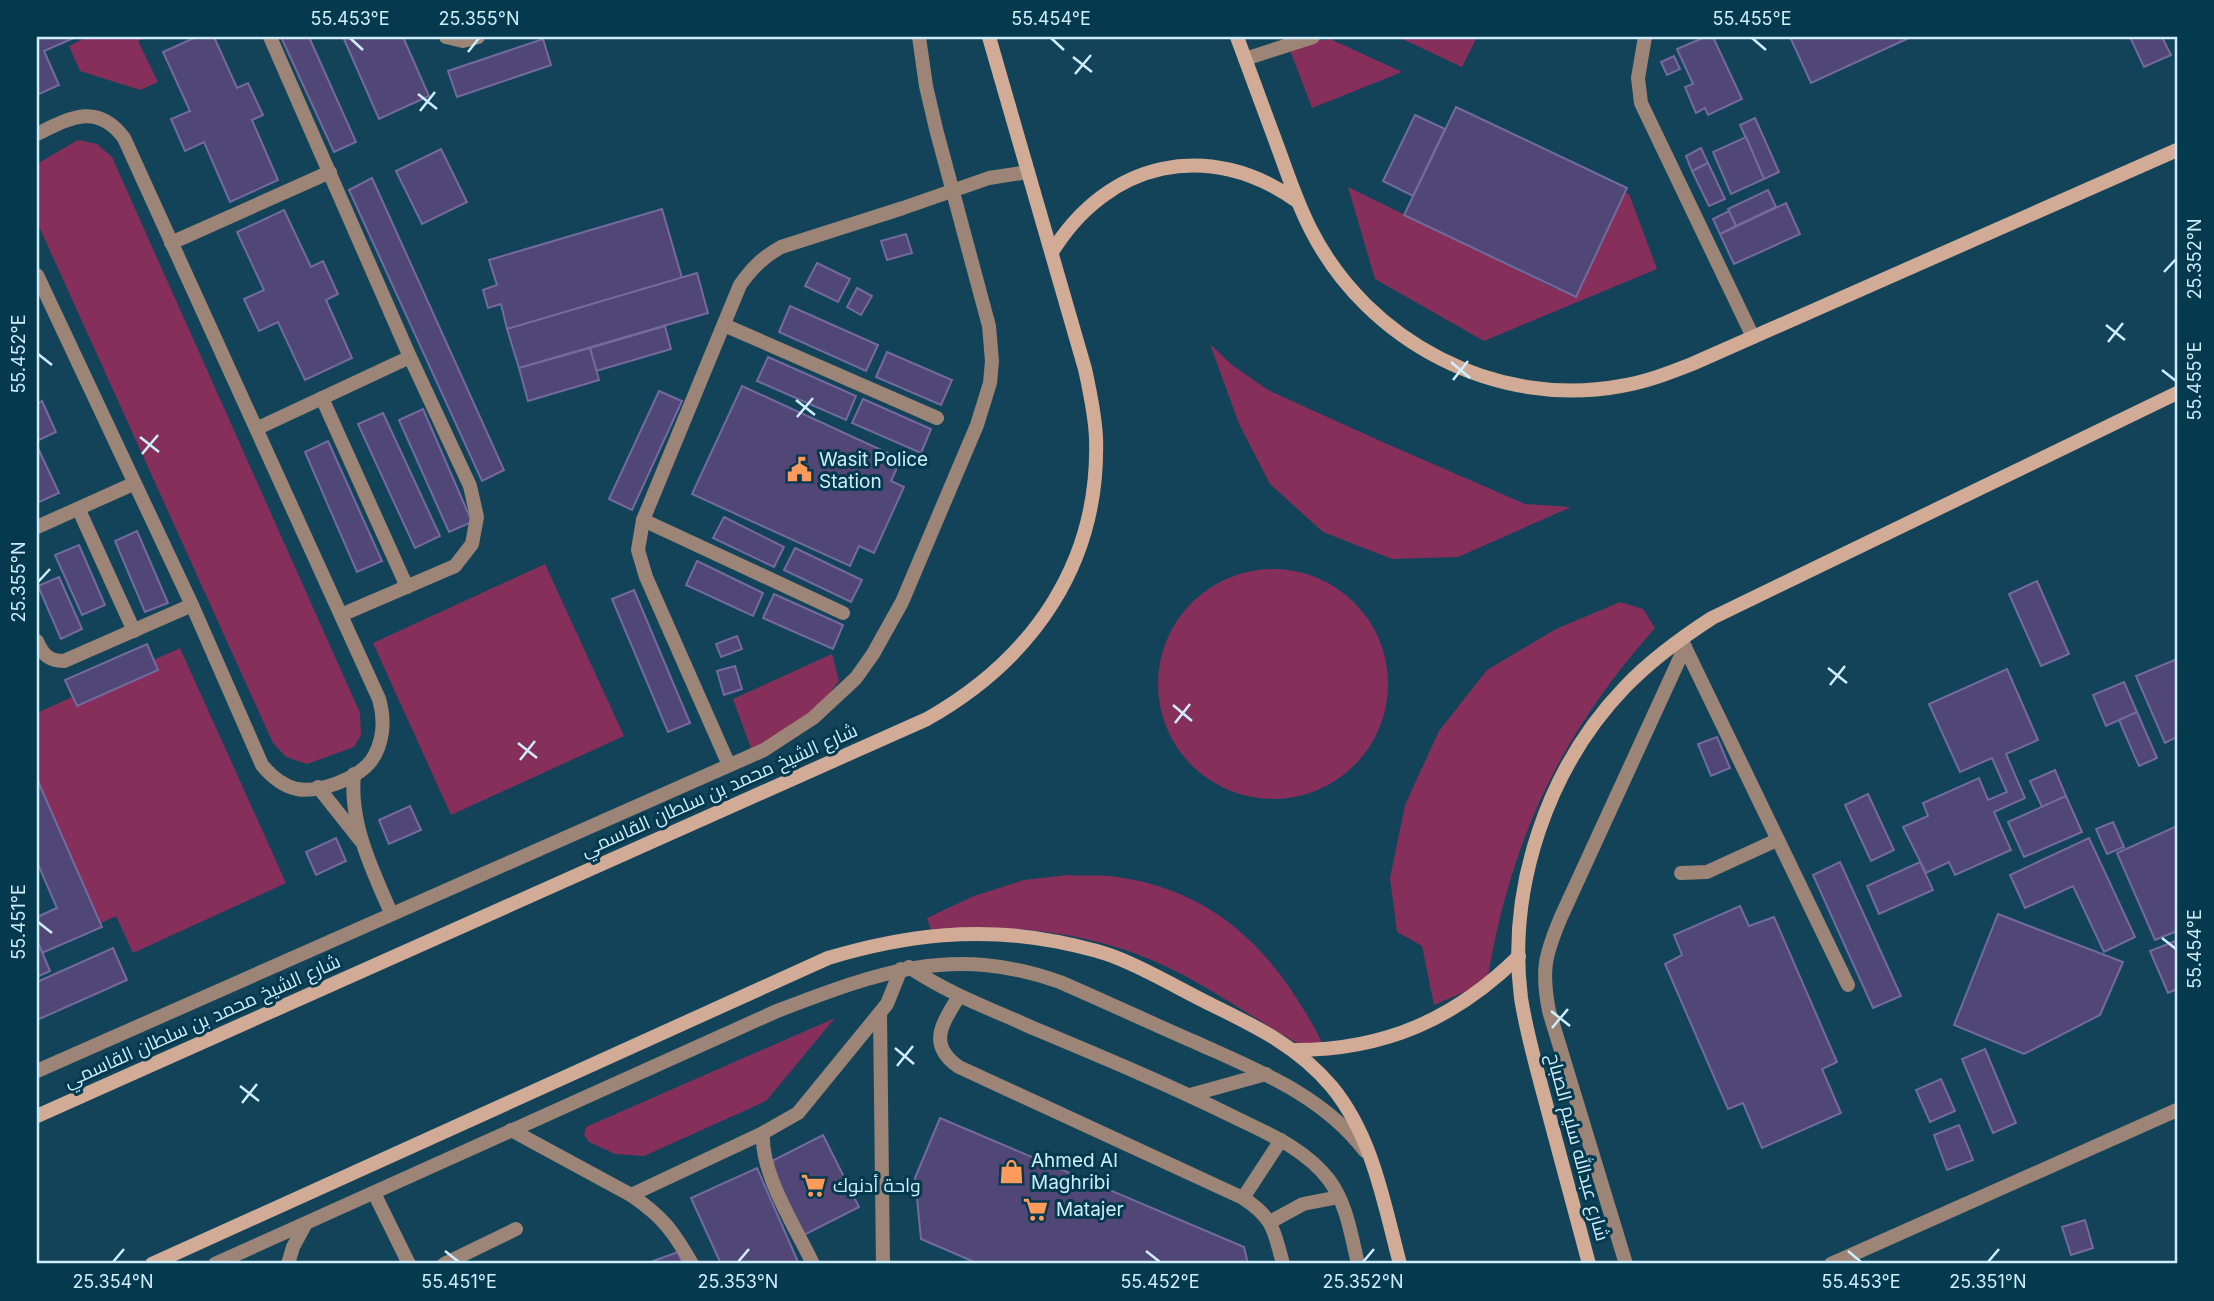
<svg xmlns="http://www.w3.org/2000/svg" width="2214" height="1301" font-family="Inter,Cairo,sans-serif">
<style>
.green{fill:#862f5b}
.building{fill:#514777;stroke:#736a9d;stroke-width:2}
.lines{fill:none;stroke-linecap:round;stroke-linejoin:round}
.service{stroke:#9c8476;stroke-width:14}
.minor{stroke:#9c8476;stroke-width:14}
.tertiary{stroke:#9c8476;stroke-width:14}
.secondary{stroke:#d1ab95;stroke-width:14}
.ticks{fill:none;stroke:#ceedfd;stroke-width:2.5}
.labels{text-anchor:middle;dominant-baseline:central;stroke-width:6;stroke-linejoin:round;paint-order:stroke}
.poi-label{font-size:19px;fill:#ceedfd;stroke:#04394e;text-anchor:start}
.street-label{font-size:19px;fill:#ceedfd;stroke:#04394e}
.neatline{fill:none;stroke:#ceedfd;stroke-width:2.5}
.ticks-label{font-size:18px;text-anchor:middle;fill:#ceedfd}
</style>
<rect width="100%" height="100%" fill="#134359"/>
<g class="green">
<polygon points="87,37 148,37 138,41 158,82 140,90 80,71 69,46"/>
<polygon points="1398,37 1477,37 1462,67"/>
<polygon points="1330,39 1402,72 1312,108 1288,45"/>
<polygon points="78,140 97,144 112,157 360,713 361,735 354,747 307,764 286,757 273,743 37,222 37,164"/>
<polygon points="1609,186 1629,194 1657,269 1484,341 1375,279 1348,187 1558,290"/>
<polygon points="1210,344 1232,365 1268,390 1378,440 1525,504 1571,507 1458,557 1392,559 1323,532 1270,484 1239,424"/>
<polygon points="545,564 624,736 451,815 373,643"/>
<circle cx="1273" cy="684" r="115"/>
<path d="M1620,602l23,7 12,19c-95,107 -145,213 -168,354l-53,23 -12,-59 -25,-14 -7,-54 15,-73 34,-74 48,-61 69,-41z"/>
<polygon points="180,648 286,883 133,953 116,916 86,930 37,820 37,713"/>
<polygon points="832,654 839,681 820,706 752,751 733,699"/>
<path d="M1067,875c14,1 29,0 43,1 108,13 167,78 214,170l-21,-1 -10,-4c-35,-21 -70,-44 -106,-64 -82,-44 -165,-54 -256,-47l-4,-12 47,-22 50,-16z"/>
<polygon points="835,1018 766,1101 644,1156 615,1154 589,1142 584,1135 586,1127"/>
</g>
<g class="building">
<polygon points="37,37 76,37 44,51 59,85 37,95"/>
<polygon points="196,37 214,37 237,88 248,83 263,115 252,120 278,180 230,202 204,142 185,151 171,119 190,111 163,52"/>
<polygon points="281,37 309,37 356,142 334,152"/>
<polygon points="343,37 403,37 429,96 379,119"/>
<polygon points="1705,37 1713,37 1742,99 1708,115 1705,108 1696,113 1685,87 1693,84 1677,49"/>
<polygon points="1790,37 1911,37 1811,83"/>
<polygon points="2130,37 2162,37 2171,55 2144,67"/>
<polygon points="543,39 551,65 457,97 448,71"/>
<polygon points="1674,56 1680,69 1667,75 1661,62"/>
<polygon points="1456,107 1627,188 1576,297 1404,215"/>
<polygon points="1415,115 1445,129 1413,196 1383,181"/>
<polygon points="1755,118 1779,172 1764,179 1740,125"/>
<polygon points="1746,137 1764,179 1731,194 1713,152"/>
<polygon points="1701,148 1708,163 1692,171 1686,156"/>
<polygon points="441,149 467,202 422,224 396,171"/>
<polygon points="1708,163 1725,199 1709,206 1692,171"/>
<polygon points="372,178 504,470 482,481 349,190"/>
<polygon points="1768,190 1776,207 1736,226 1728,209"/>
<polygon points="1786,203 1800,234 1734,264 1720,234"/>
<polygon points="662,209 682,278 507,329 501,304 488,308 483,290 497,285 489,260"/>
<polygon points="284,210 311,267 323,261 338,294 326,300 352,358 305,380 278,322 259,331 244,299 264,290 237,232"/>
<polygon points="1729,211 1736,226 1720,234 1713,219"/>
<polygon points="906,234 912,253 887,260 881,241"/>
<polygon points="817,263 850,279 838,302 805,286"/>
<polygon points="697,273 708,313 519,368 507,329"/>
<polygon points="857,288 872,296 861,315 847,307"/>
<polygon points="790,306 878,345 866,371 779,332"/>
<polygon points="665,326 671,349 596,371 590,348"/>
<polygon points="590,348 599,380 528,401 519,368"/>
<polygon points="887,352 952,380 941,405 876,377"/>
<polygon points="768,357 856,396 846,420 757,381"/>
<polygon points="742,386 901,459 891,481 904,487 874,553 859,546 850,566 692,494"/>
<polygon points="659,391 682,401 632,510 609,499"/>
<polygon points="863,399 931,429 921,453 852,423"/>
<polygon points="42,401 56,432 37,441 37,404"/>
<polygon points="423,409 472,522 449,532 399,420"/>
<polygon points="383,413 440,536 415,548 358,424"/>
<polygon points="328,441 382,561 357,572 305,452"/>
<polygon points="37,446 59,493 37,503"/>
<polygon points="724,517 784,547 774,567 713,538"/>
<polygon points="137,531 168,603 145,612 115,541"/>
<polygon points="79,545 105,605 82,615 55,555"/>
<polygon points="795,548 862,580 851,602 784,570"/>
<polygon points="697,561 763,593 753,616 686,585"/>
<polygon points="59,577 82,629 61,639 38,586"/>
<polygon points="2037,581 2069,654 2041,666 2009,594"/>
<polygon points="634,590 690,723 668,732 612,599"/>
<polygon points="774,594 843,625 833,649 763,618"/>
<polygon points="737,636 742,649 721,657 716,644"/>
<polygon points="147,644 158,670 77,706 65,680"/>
<polygon points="2177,659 2177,737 2165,743 2136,676"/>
<polygon points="735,666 742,689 724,695 717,671"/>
<polygon points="2007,669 2038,740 2006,754 2025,798 1994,812 2011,850 1955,875 1949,862 1926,873 1903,827 1928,816 1923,803 1979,778 1988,800 2007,792 1992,758 1960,772 1929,704"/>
<polygon points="2124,682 2137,712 2106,726 2093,695"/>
<polygon points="2137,712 2157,758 2139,766 2119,720"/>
<polygon points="1717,737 1730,768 1711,776 1698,744"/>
<polygon points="2055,770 2066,796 2042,807 2030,781"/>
<polygon points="37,779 102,927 42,953 37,940 37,917 57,908 37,862"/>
<polygon points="1868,794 1894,850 1871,861 1845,805"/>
<polygon points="2066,796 2082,832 2024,857 2008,822"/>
<polygon points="410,806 421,830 389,844 379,820"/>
<polygon points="2113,822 2124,847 2107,854 2096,829"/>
<polygon points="2177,826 2177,931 2155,940 2117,853"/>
<polygon points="336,838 346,861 316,875 306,852"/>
<polygon points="2089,838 2135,937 2104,952 2073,886 2025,908 2010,875"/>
<polygon points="1840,862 1901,996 1873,1008 1813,875"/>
<polygon points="1920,862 1933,890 1879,914 1867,886"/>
<polygon points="1740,906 1749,926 1774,917 1837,1062 1822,1069 1841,1113 1762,1148 1743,1103 1728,1109 1665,964 1682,955 1674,935"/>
<polygon points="1998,914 2123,962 2100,1015 2024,1054 1954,1025"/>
<polygon points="37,940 50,971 37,977"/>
<polygon points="2175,941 2177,947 2177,989 2168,993 2150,951"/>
<polygon points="113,948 127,980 37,1020 37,982"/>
<polygon points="1985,1049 2016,1123 1993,1133 1962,1059"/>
<polygon points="1941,1079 1955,1111 1930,1122 1916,1090"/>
<polygon points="940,1118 1244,1247 1248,1264 979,1264 921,1239 915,1178"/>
<polygon points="1959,1125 1973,1160 1947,1170 1934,1135"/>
<polygon points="823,1135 859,1207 804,1235 768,1163"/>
<polygon points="757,1168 799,1264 721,1264 691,1198"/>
<polygon points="2085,1220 2093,1248 2071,1255 2062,1227"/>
<polygon points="678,1252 683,1264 645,1264"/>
</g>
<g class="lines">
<g class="service">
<polyline points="270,37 410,357 470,486 477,517 472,544 455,566 341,615"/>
<polyline points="446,37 463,41 478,37"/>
<polyline points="1645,37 1638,78 1641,103 1753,337"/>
<polyline points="1245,59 1313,37"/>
<path d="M37,134c33,-16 60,-32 87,4l255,561c6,20 5,44 -8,62 -14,18 -52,32 -74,28 -14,-3 -26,-13 -35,-24l-70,-160 -155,-330"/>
<polyline points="171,243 330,172"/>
<polyline points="724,325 937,418"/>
<polyline points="322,398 407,587"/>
<polyline points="258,428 410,357"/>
<polyline points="79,510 134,631"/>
<polyline points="643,520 843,613"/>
<polyline points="37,527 133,484"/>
<path d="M37,641c6,14 12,20 27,20l128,-56"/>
<polyline points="1683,643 1848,985"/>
<path d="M729,765l-83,-188 -8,-27 5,-30 97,-235c12,-17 23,-28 41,-38l122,-39 86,-30 39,-6"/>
<path d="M354,774c-5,49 18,95 37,139"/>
<polyline points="318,787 360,840"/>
<polyline points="1681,873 1707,872 1777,840"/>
<path d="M909,967c38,26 82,42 124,61 67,28 134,56 199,88 34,17 73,32 97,64 18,24 22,55 29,84"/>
<path d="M959,996c-16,27 -33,48 0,71l284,131c31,20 31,33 40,66"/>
<polyline points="880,1013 883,1264"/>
<polyline points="1190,1095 1266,1074"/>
<path d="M511,1130l120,65c32,22 42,36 61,69"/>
<path d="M763,1133c-3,40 33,95 50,131"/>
<polyline points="374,1193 409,1264"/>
<polyline points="631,1195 763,1133 798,1113 887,1004 901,969"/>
<polyline points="1243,1198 1281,1140"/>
<polyline points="1270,1222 1303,1204 1339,1197"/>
<polyline points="444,1264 516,1229"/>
<path d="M1626,1264l-77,-253c-8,-41 -4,-56 12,-94l124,-270"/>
</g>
<g class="minor">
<polyline points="288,1264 293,1247 305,1225"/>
<polyline points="1831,1264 2177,1110"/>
</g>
<g class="tertiary">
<polyline points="37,1071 764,750 813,718 856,678 873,654 902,602 977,425 990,383 992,361 989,326 936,129 926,86 919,37"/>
<path d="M215,1264l562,-253c102,-39 175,-67 283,-29 46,20 91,41 137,61 62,28 125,52 168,108"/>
</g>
<g class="secondary">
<path d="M1237,37c15,40 29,79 44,119 9,25 18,51 30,74 57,112 185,179 310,156 25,-4 48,-13 71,-22l485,-214"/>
<path d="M1052,252c56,-91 157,-114 245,-51"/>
<path d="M1295,1050c90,0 160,-31 224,-94"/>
<path d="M37,1116l890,-397c106,-60 173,-156 169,-281 -1,-24 -6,-46 -11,-69l-96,-332"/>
<path d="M152,1264l676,-306c77,-23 152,-32 231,-16 18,4 39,8 56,15 31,12 61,30 91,45 47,23 92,44 126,85 41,50 52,117 68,177"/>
<path d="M1589,1264c-14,-51 -27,-102 -41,-153 -10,-38 -21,-75 -27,-113 -14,-111 27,-231 104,-311 26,-27 56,-49 87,-69l465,-225"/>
</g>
</g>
<path class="ticks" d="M350,38l13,12M1051,38l13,12M1752,38l14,12M468,52l11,-14M1073,57l19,15M1075,74l16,-19M418,94l19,15M420,111l15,-19M2164,272l12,-13M2106,325l19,15M2108,342l15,-19M38,354l14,11M1451,362l19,16M2162,370l14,11M1453,380l15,-19M796,400l19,15M797,417l16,-19M140,437l19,15M142,454l16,-19M38,582l12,-13M1828,668l19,15M1830,685l15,-19M1173,705l19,16M1175,723l15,-19M518,743l19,15M520,760l15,-19M38,922l14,11M2162,938l14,11M1551,1011l19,15M1552,1028l16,-19M895,1048l19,16M897,1066l16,-20M240,1086l19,15M242,1103l15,-19M445,1251l14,11M1146,1251l14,11M1848,1251l13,11M113,1262l11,-13M738,1262l11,-13M1363,1262l11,-13M1988,1262l11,-13"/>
<defs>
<symbol id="civic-bare" viewBox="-9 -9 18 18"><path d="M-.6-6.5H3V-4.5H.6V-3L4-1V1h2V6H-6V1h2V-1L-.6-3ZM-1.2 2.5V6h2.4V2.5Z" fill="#ff9b5a" stroke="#04394e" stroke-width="2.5" paint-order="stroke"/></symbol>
<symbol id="shop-bare" viewBox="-9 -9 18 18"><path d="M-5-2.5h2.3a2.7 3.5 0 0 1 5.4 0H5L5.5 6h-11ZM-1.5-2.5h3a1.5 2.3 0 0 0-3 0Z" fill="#ff9b5a" stroke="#04394e" stroke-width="2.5" paint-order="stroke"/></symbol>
<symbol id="supermarket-bare" viewBox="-9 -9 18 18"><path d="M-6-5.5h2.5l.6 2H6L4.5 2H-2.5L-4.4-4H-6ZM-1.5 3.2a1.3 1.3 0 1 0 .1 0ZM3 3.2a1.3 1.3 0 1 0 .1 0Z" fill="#ff9b5a" stroke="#04394e" stroke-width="2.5" paint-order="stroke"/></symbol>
</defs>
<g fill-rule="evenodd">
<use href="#civic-bare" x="782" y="452" width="35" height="35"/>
<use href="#shop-bare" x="994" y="1154" width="35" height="35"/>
<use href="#supermarket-bare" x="796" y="1168" width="35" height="35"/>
<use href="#supermarket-bare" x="1018" y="1192" width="35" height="35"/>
</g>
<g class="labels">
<g class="poi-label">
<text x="819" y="459">Wasit Police<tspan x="819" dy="22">Station</tspan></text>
<text x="1031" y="1160">Ahmed Al<tspan x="1031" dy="22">Maghribi</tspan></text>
<text x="833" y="1185">واحة أدنوك</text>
<text x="1056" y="1209">Matajer</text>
</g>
<g class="street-label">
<text transform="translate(719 790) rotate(-24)">شارع الشيخ محمد بن سلطان القاسمي</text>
<text transform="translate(202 1021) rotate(-24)">شارع الشيخ محمد بن سلطان القاسمي</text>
<text transform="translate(1578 1147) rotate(75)">شارع عبدالله سليم الصباح</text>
</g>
</g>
<rect width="2214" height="1301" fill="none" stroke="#04394e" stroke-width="77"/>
<rect x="38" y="38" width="2138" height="1224" class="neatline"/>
<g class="ticks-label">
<text x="350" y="25">55.453°E</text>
<text x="479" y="25">25.355°N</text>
<text x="1051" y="25">55.454°E</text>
<text x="1752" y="25">55.455°E</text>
<text transform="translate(2195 259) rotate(-90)" y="6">25.352°N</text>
<text transform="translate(19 354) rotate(-90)" y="6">55.452°E</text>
<text transform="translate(2195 381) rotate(-90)" y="6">55.455°E</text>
<text transform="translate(19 582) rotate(-90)" y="6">25.355°N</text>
<text transform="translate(19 922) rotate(-90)" y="6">55.451°E</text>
<text transform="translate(2195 949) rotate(-90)" y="6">55.454°E</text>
<text x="113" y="1288">25.354°N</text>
<text x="459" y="1288">55.451°E</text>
<text x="738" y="1288">25.353°N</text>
<text x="1160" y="1288">55.452°E</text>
<text x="1363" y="1288">25.352°N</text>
<text x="1861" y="1288">55.453°E</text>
<text x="1988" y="1288">25.351°N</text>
</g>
</svg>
